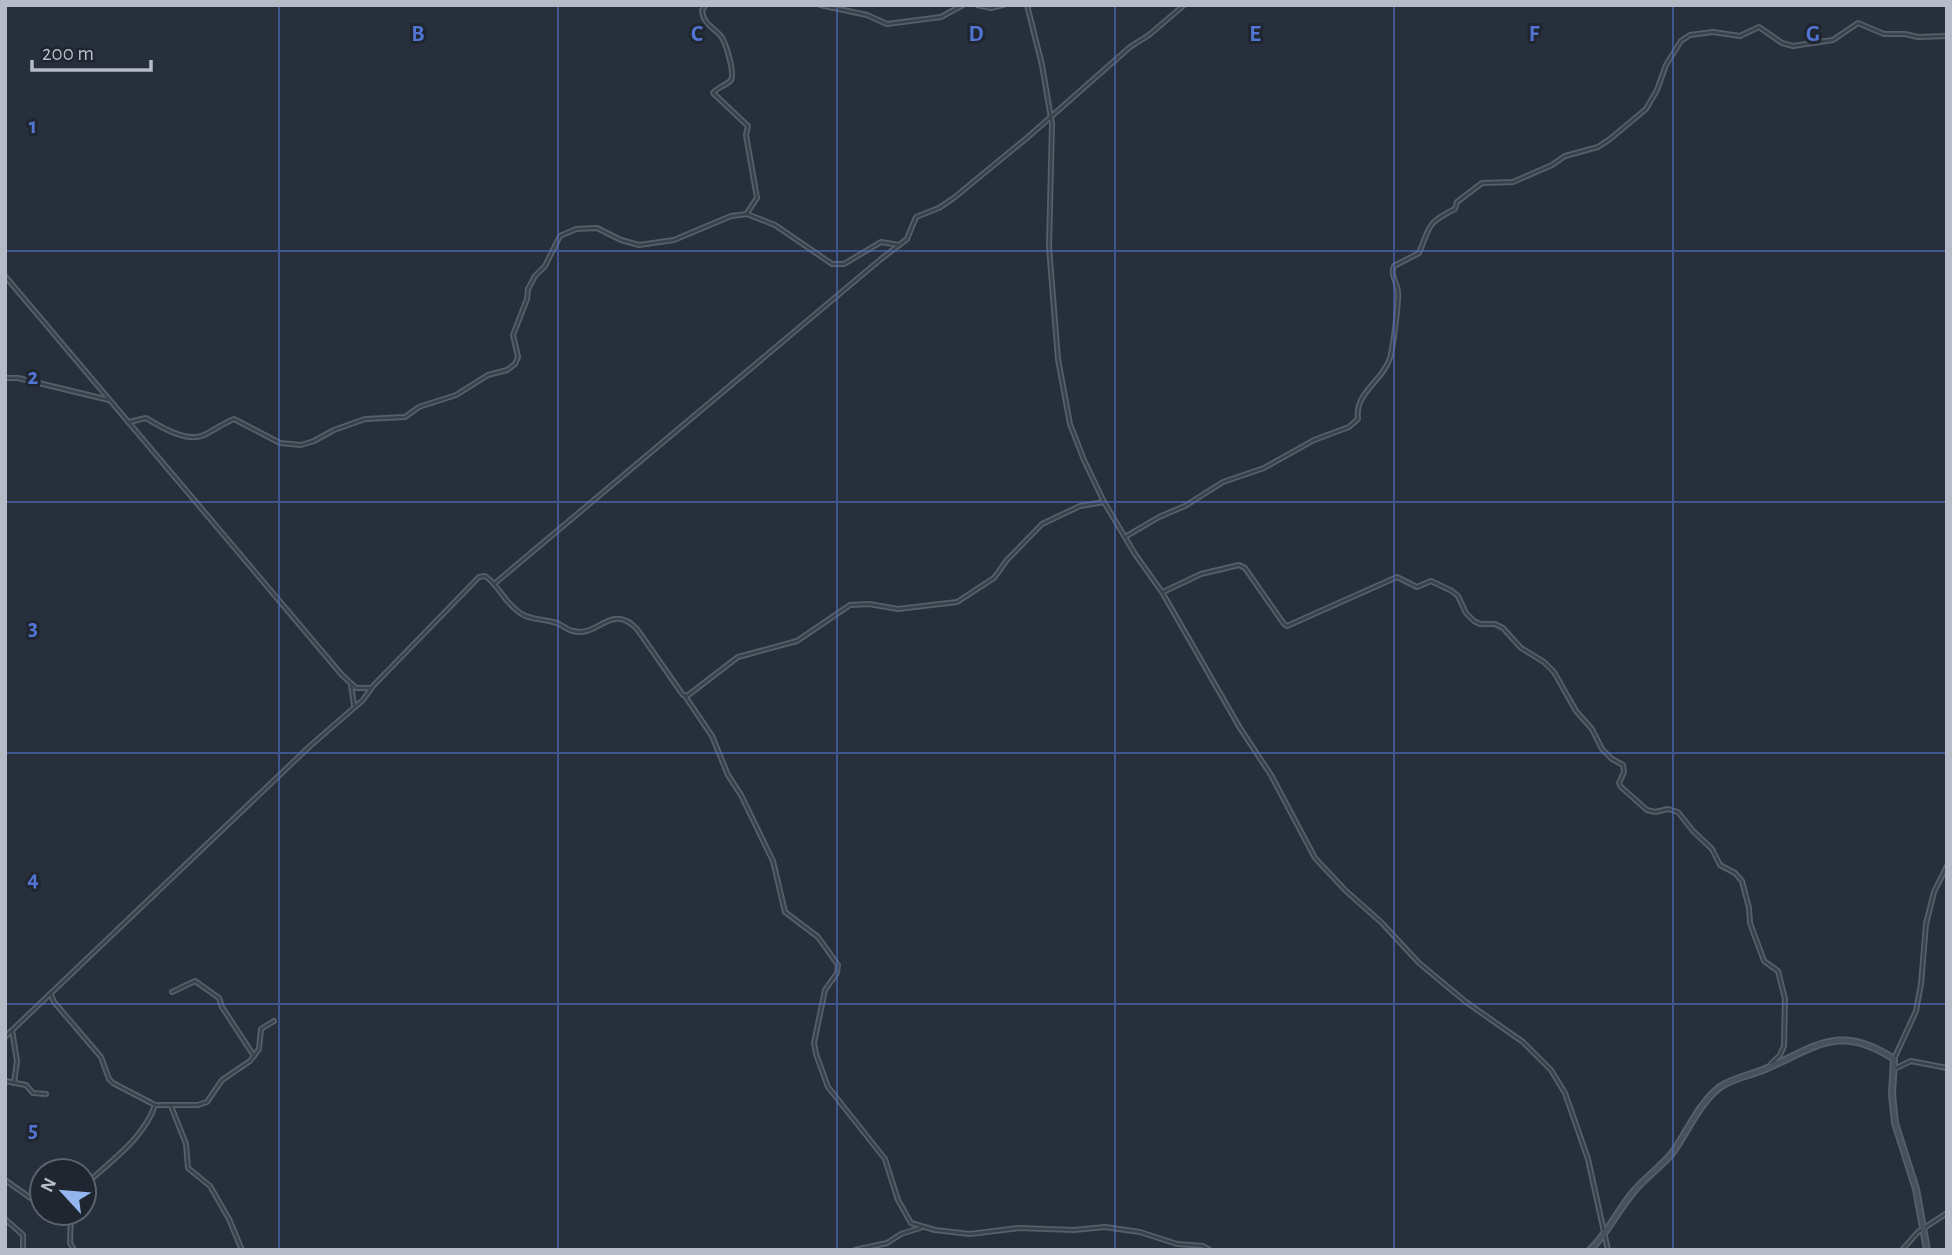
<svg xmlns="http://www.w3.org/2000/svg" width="1952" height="1255" font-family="'Alegreya Sans',sans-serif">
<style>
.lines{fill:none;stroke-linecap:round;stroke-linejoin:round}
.street-casing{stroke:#575f69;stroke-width:6}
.secondary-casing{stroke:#575f69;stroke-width:8}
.street{stroke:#39414b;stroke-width:2.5}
.secondary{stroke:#48505e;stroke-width:4.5}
.grid{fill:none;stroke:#5274d2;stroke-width:2;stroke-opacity:0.55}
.grid-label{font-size:23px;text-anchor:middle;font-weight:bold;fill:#5274d2;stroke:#1f2630;stroke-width:6;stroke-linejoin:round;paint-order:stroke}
</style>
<rect width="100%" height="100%" fill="#262f3b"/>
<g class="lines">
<defs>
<g id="street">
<path d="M706,5l-4,5c1,14 11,17 19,26 5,7 14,37 10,44 -5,6 -14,7 -18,13l35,33 -2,9 11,63 -10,15"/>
<polyline points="820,5 867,15 887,24 941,17 963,5"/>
<polyline points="977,5 991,8 1003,5"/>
<polyline points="1027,5 1042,65 1052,124 1049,247 1058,359 1070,424 1084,460 1104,502 1135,554 1162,592 1240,728 1271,775 1315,858 1346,891 1381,922 1419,963 1466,1002 1523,1042 1551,1070 1565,1093 1588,1159 1608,1250"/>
<polyline points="5,276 342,675 356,688 370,688"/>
<polyline points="5,378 18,378 109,400"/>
<path d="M129,422l17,-4c15,9 41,25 58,17 10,-5 20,-12 30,-16l46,24 21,2 13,-4 20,-11 31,-11 40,-2 14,-10 37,-12 32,-20 19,-5 8,-6 3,-7 -5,-22 14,-36 1,-10 7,-13 10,-10 15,-30 16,-7 21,-1 24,12 18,5 35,-5 57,-24 16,-2 28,11 57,39h12l37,-22 18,3"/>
<path d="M1125,537l34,-20 26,-11 38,-24 41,-14 50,-28 35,-13 9,-8c-4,-26 25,-38 32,-61 3,-10 9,-57 8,-66 -1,-10 -8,-17 -4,-26l25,-13c11,-26 7,-30 36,-44l2,-7 25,-19 31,-1 39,-17 13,-9 33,-9 12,-8 36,-30 11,-19 9,-25 15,-24 9,-6 23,-3 27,4 19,-9 23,16 11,3 40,-6 25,-17 26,11h21l13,3 29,-1"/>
<polyline points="494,584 881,259 907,239 916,217 939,208 955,197 1028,137 1130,47 1149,35 1184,5"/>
<polyline points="1163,592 1201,574 1239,565 1245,568 1284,624 1287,626 1397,577 1417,587 1431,581 1452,591 1458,596 1466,613 1474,621 1480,624 1495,624 1503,628 1521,648 1544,662 1554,672 1576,711 1592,729 1602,749 1612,759 1623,765 1624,772 1619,783 1621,787 1647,810 1655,812 1668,809 1678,812 1693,831 1712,849 1720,865 1735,873 1742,881 1749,908 1750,923 1764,961 1778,971 1785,999 1784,1046 1780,1055 1771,1064"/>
<polyline points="351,685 354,705"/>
<polyline points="685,696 712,736 728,775 741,795 773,861 785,912 818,937 838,965 837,973 825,990 814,1043 816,1054 828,1087 885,1159 898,1200 911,1223 935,1230 970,1234 1019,1228 1074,1230 1105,1227 1140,1232 1177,1244 1203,1246 1210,1250"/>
<polyline points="172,992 195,981 219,998 222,1007 254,1056"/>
<polyline points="51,995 54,1002 101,1057 109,1079 113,1083 155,1105 198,1105 207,1102 222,1080 250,1061 259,1049 261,1029 274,1021"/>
<polyline points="12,1030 17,1061 14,1083"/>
<path d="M5,1037l305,-291 53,-46 10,-14 106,-109 6,-1c11,7 16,19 25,28 16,17 23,13 43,18 8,1 13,8 20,9 25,7 38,-29 64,-2l46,66 4,1 51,-39 59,-16 53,-36 19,-1 29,5 59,-7 37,-24 13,-18 35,-36 38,-18 24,-4"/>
<polyline points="1894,1059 1916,1011 1921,984 1926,924 1934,892 1947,866"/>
<polyline points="1894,1069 1911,1061 1947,1068"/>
<polyline points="5,1081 26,1085 33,1093 46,1094"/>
<polyline points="171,1106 186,1144 188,1168 210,1186 229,1219 242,1250"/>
<polyline points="5,1180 42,1206"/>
<path d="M84,1186c24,-23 60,-47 71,-81"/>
<polyline points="50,1213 57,1213"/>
<polyline points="71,1213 70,1243 74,1250"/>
<polyline points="5,1219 23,1235 23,1250"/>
<polyline points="855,1250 887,1243 901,1234 920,1228"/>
<polyline points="1902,1250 1918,1232 1947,1213"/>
</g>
<path id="secondary" d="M1590,1250c19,-18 28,-41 45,-60 12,-14 27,-24 38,-38 15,-21 26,-49 47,-65 13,-9 31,-12 45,-18 50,-21 74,-47 129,-10l-2,35 3,29 21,66 11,61"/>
</defs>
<use href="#street" class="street-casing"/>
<use href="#secondary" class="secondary-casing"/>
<use href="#street" class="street"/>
<use href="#secondary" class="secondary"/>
</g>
<path class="grid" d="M279,5v1245M558,5v1245M837,5v1245M1115,5v1245M1394,5v1245M1673,5v1245M5,251h1942M5,502h1942M5,753h1942M5,1004h1942"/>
<g class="grid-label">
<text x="418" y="41">B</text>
<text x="697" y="41">C</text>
<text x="976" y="41">D</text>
<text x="1255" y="41">E</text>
<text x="1534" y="41">F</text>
<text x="1813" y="41">G</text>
<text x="33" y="133">1</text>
<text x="33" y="384">2</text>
<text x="33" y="635">3</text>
<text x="33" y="886">4</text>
<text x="33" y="1137">5</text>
</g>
<rect width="1952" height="1255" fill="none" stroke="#b5bcc7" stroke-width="14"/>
<g transform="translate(63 1192) rotate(296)"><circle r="33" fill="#1f2630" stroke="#5b626c" stroke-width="2"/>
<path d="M0-5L12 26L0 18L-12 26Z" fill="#93b6ee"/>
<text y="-10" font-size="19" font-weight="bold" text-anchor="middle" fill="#b5bcc7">N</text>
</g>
<path d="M32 60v10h119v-10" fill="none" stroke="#b5bcc7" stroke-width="3.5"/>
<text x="42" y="60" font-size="21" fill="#b5bcc7" stroke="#1f2630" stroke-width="5" paint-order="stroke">200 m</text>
</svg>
